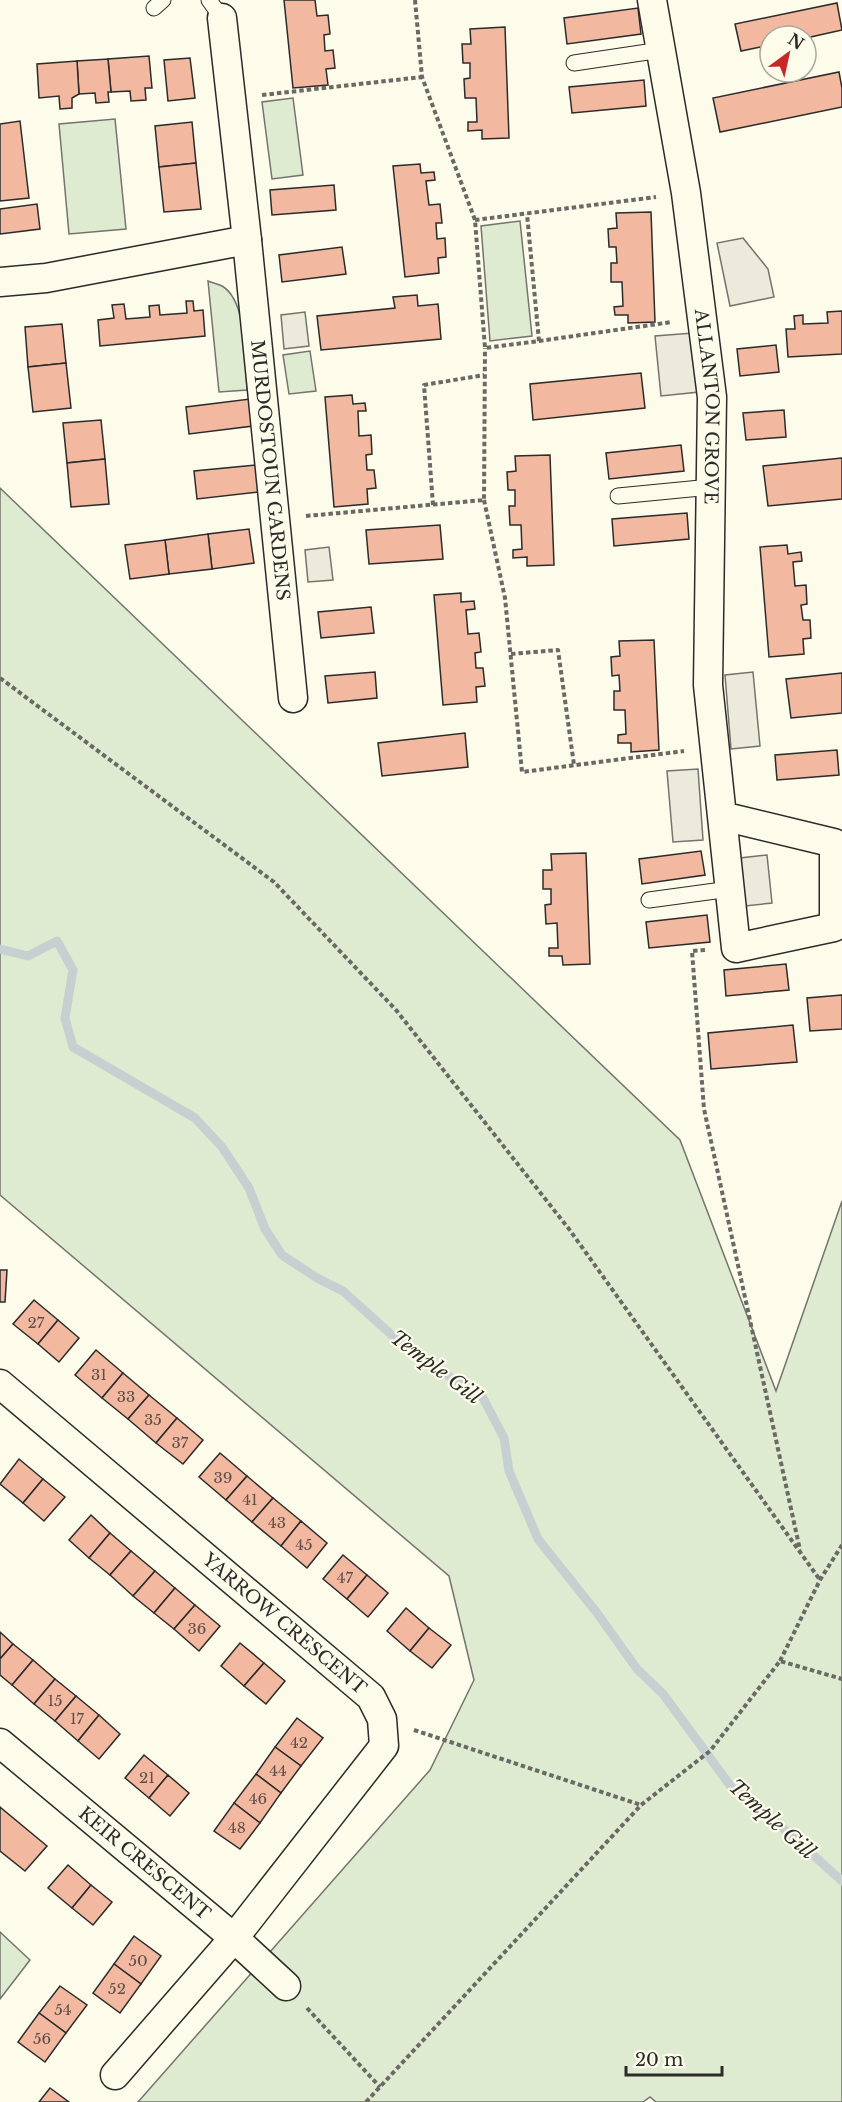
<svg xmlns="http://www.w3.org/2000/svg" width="842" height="2102" font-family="'Libre Baskerville',serif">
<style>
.green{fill:#deebd1;stroke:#74746e;stroke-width:1.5}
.parking{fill:#eceadb;stroke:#74746e;stroke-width:1.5}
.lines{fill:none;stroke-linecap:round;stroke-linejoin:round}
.stream{stroke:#c7d0d0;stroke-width:9}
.building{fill:#f2b8a0;stroke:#2b2b2b;stroke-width:1.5}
.lane-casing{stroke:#2b2b2b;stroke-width:17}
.street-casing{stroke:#2b2b2b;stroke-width:31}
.path{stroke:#6a6964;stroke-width:4;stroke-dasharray:4.5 3;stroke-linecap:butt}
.lane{stroke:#fdfbea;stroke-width:15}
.street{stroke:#fdfbea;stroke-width:28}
.labels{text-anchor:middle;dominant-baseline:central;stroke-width:4.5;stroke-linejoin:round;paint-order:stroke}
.number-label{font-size:15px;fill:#5d4e48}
.street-label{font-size:18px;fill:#2b2b2b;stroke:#fdfbea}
.water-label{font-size:20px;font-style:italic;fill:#2b2b2b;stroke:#fdfbea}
</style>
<rect width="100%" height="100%" fill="#fdfbea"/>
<g class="green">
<polygon points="293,98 303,175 272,179 262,102"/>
<polygon points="115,119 126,229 69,234 59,124"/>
<polygon points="520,221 532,336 490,341 481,226"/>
<path d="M208,281c5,2 10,3 14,5 26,15 23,77 25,104l-28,2z"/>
<polygon points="310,351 316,391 289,394 283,355"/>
<polygon points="0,488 680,1140 776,1391 842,1201 842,2102 656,2102 650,2097 643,2102 138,2102 430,1770 474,1680 449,1576 0,1195"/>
<polygon points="0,1932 30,1960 0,1999"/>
</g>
<g class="parking">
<polygon points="743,238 768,269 774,297 730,306 717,243"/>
<polygon points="305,312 309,346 284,349 281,315"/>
<polygon points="693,333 699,392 661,396 655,336"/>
<polygon points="329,547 333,580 308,582 305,550"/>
<polygon points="753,672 760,746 731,749 725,675"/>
<polygon points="698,769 703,840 673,842 667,771"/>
<polygon points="767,855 772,903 745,906 740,858"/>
</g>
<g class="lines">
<polyline class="stream" points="0,949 28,956 57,941 73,970 65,1018 73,1047 195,1118 222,1147 249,1188 265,1229 282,1255 317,1278 343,1291 415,1356 482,1396 504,1438 509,1471 538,1539 597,1613 637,1669 663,1694 732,1788 785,1830 842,1881"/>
</g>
<g class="building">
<polygon points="284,0 315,0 317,16 328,15 330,34 324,35 325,51 333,50 335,68 326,69 328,85 293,88"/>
<polygon points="837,3 842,30 806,38 806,36 770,36 770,45 741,51 735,24"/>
<polygon points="638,8 641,34 567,44 564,18"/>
<polygon points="505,27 509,138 482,139 482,130 468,131 468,122 477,122 476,98 465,98 464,79 470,78 470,63 463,63 462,44 471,44 470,29"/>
<polygon points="149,56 152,88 145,88 146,100 131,101 130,91 111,92 108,59"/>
<polygon points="190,58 195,98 168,101 164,60"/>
<polygon points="108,59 111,92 108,92 109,102 96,103 95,93 79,94 77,61"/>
<polygon points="77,61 79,94 72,98 72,108 60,109 59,96 39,98 37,64"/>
<polygon points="839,72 842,88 842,107 720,132 713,98"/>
<polygon points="644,80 646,106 572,113 569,87"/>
<polygon points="20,121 29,198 0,201 0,124"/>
<polygon points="192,122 196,163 159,167 155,126"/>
<polygon points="196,163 201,209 164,212 159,167"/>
<polygon points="420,164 421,173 434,172 435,180 426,181 429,205 440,204 442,223 436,223 437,239 445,238 446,257 438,258 439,273 405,277 393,166"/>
<polygon points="334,185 336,210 272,215 270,190"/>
<polygon points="37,204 40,229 0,234 0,209"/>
<polygon points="651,212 655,322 628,323 628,315 615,315 614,307 623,306 622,282 611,282 611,263 617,263 616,247 609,247 608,229 617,228 616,213"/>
<polygon points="342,247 346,274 282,282 279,255"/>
<polygon points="417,295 418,306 438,304 441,339 321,350 317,316 395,308 393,297"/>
<polygon points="186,301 193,301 194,311 203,310 205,336 100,346 98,320 114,318 112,305 124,304 126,319 150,317 149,306 159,305 160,315 187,313"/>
<polygon points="842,311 842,354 788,357 786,329 795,329 794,316 803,315 803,324 828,323 827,312"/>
<polygon points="62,324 66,363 28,367 25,327"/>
<polygon points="776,345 779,372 740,376 737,349"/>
<polygon points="66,363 71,408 33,412 28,367"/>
<polygon points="641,373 645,408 533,420 530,384"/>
<polygon points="352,395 353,404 365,403 366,411 358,411 359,436 371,435 372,454 366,455 367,470 374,470 376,488 367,489 368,504 334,507 325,397"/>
<polygon points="250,399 253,426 189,434 186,407"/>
<polygon points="784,410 786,437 746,440 743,413"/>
<polygon points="101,420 105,459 67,463 63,423"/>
<polygon points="681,445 684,471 609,479 606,453"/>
<polygon points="550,455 554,565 527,566 527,557 513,558 513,550 522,549 521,525 510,525 509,506 515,506 515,490 508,490 507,472 516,471 515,456"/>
<polygon points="842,458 842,499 768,506 763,466"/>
<polygon points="105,459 109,504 71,507 67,463"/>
<polygon points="256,465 259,492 197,499 194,471"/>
<polygon points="687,513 689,539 614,546 612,519"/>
<polygon points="440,525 443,559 369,564 366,530"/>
<polygon points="249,529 254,563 212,569 208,534"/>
<polygon points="208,534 212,569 169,574 165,540"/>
<polygon points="165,540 169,574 130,579 125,545"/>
<polygon points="787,545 788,554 801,552 802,561 793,562 795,586 806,585 807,604 801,605 803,620 810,620 811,638 803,639 804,654 769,657 760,547"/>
<polygon points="461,593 461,602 474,601 475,609 466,610 468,634 479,633 481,652 475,653 476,668 483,668 485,686 476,687 477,702 443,705 434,595"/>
<polygon points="371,607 374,633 321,638 318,612"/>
<polygon points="654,640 659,750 631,752 631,743 618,743 618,735 626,734 625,710 614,710 614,691 620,691 619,675 612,676 611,657 620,656 619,641"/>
<polygon points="375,672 377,698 328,703 325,676"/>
<polygon points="842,673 842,713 791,718 786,679"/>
<polygon points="465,733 468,767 382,776 378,743"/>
<polygon points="837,750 839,775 777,780 775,755"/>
<polygon points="701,851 705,875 642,884 639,859"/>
<polygon points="586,853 590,964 563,965 562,956 549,956 549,948 558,948 557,923 546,924 545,905 551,904 551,889 543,889 543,870 552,870 551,854"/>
<polygon points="707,915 710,942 649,948 646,922"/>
<polygon points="786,964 789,990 726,996 724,970"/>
<polygon points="842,995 842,1029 810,1031 807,998"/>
<polygon points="793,1025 797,1062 711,1069 708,1033"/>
<polygon points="0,1270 7,1270 5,1302 0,1302"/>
<polygon points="34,1300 58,1320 38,1344 13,1324"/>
<polygon points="58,1320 79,1338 59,1362 38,1344"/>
<polygon points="96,1350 123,1373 102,1398 75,1375"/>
<polygon points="123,1373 149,1395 128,1419 102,1398"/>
<polygon points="149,1395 177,1418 156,1443 128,1419"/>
<polygon points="177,1418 203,1440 183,1464 156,1443"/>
<polygon points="220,1453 247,1476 226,1500 199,1477"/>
<polygon points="19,1459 43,1479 23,1503 0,1484"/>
<polygon points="247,1476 273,1498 252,1522 226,1500"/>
<polygon points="43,1479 65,1497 44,1521 23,1503"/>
<polygon points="273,1498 301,1521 281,1546 252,1522"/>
<polygon points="91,1515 110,1533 89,1558 69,1540"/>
<polygon points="301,1521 327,1543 307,1568 281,1546"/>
<polygon points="110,1533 131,1551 110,1575 89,1558"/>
<polygon points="131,1551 155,1571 133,1596 110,1575"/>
<polygon points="343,1555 367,1575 347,1599 323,1579"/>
<polygon points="155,1571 175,1588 154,1613 133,1596"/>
<polygon points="367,1575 388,1593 368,1617 347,1599"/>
<polygon points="175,1588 195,1605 174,1629 154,1613"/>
<polygon points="195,1605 220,1626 199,1651 174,1629"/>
<polygon points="406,1608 429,1628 410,1651 387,1631"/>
<polygon points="429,1628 451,1645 432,1668 410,1651"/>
<polygon points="0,1632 13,1644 0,1659"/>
<polygon points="240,1643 264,1663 244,1686 221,1666"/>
<polygon points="13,1644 33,1660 12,1685 0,1675 0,1659"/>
<polygon points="33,1660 55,1679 34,1704 12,1685"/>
<polygon points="264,1663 285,1681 266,1704 244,1686"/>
<polygon points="55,1679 76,1696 55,1721 34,1704"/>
<polygon points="76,1696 99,1715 78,1741 55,1721"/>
<polygon points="99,1715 120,1734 99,1759 78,1741"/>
<polygon points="297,1718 323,1738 301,1766 275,1747"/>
<polygon points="275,1747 301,1766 281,1793 256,1774"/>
<polygon points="144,1755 168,1775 149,1798 125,1778"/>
<polygon points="256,1774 281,1793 260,1823 234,1803"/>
<polygon points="168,1775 189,1793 170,1816 149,1798"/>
<polygon points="234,1803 260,1823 240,1849 214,1831"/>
<polygon points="0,1807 47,1846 25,1871 0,1851"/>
<polygon points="68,1865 91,1885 72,1908 48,1888"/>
<polygon points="91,1885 112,1902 93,1925 72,1908"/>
<polygon points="134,1936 161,1956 141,1984 114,1964"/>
<polygon points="114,1964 141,1984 120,2013 93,1993"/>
<polygon points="60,1986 87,2005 66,2033 39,2013"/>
<polygon points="39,2013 66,2033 45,2062 18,2042"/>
<polygon points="50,2088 69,2102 39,2102"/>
</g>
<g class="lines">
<defs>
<g id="lane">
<polyline points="209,0 222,18"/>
<polyline points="154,8 163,0"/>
<polyline points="574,63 661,50"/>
<polyline points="618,496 711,487"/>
<polyline points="649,900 730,889"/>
</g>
<g id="street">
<path id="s1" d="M652,0l34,193 26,204 -4,288 28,263 98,-21v-84l-112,-27"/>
<polyline points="222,18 247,240"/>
<path id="s2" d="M0,282l46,-4 201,-38 46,458"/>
<path id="s3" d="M0,1384l371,313 11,22 2,27 -150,192 -119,137"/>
<path id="s4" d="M0,1743l234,195 52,48"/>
</g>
</defs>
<use href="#lane" class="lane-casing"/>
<use href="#street" class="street-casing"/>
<g class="path">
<polyline points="415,0 422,77 475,220 485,348 539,341 527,214"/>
<polyline points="262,95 422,77"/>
<polyline points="475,220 656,197"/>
<polyline points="539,341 672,322"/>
<polyline points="484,500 505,598 522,772 684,751"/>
<polyline points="433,505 424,385 484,375"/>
<polyline points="306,516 484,500 485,348"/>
<polyline points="511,654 558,650 574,765"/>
<polyline points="0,678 274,882 396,1010 569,1229 820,1580"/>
<polyline points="705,950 692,951 704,1109 800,1550"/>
<polyline points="780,1661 820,1580 842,1545"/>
<polyline points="414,1730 641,1805"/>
<polyline points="307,2008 380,2087"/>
<polyline points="366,2102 641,1805 710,1751 780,1661 842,1679"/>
</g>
<use href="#lane" class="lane"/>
<use href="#street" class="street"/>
</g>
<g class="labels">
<g class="number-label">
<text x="36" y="1322">27</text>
<text x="99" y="1374">31</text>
<text x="126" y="1396">33</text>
<text x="153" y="1419">35</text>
<text x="180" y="1442">37</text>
<text x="223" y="1477">39</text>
<text x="250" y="1499">41</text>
<text x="277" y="1522">43</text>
<text x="304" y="1544">45</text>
<text x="345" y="1577">47</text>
<text x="197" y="1628">36</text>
<text x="55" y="1700">15</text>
<text x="77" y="1718">17</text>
<text x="299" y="1742">42</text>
<text x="278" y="1770">44</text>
<text x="147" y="1777">21</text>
<text x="258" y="1798">46</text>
<text x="237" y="1827">48</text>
<text x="138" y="1960">50</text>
<text x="117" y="1988">52</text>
<text x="63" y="2009">54</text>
<text x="42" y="2038">56</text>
</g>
<g class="street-label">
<text stroke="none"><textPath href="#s1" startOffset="411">ALLANTON GROVE</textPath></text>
<text stroke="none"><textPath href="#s2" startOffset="482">MURDOSTOUN GARDENS</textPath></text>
<text stroke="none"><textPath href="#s3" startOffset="372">YARROW CRESCENT</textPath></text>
<text stroke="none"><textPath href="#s4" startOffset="188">KEIR CRESCENT</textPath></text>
</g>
<g class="water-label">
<text transform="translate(436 1367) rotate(37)">Temple Gill</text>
<text transform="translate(772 1819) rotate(42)">Temple Gill</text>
</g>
</g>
<g transform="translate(788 54) rotate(33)"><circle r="28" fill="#fdfbea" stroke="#a9a89e" stroke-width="1.5"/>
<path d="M0-4.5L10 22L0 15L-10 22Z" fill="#c62828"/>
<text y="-9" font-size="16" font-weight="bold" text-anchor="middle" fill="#2b2b2b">N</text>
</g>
<path d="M626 2066v9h96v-9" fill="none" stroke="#2b2b2b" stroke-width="3"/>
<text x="635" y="2066" font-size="18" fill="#2b2b2b" stroke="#fdfbea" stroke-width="4.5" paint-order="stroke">20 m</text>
</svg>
